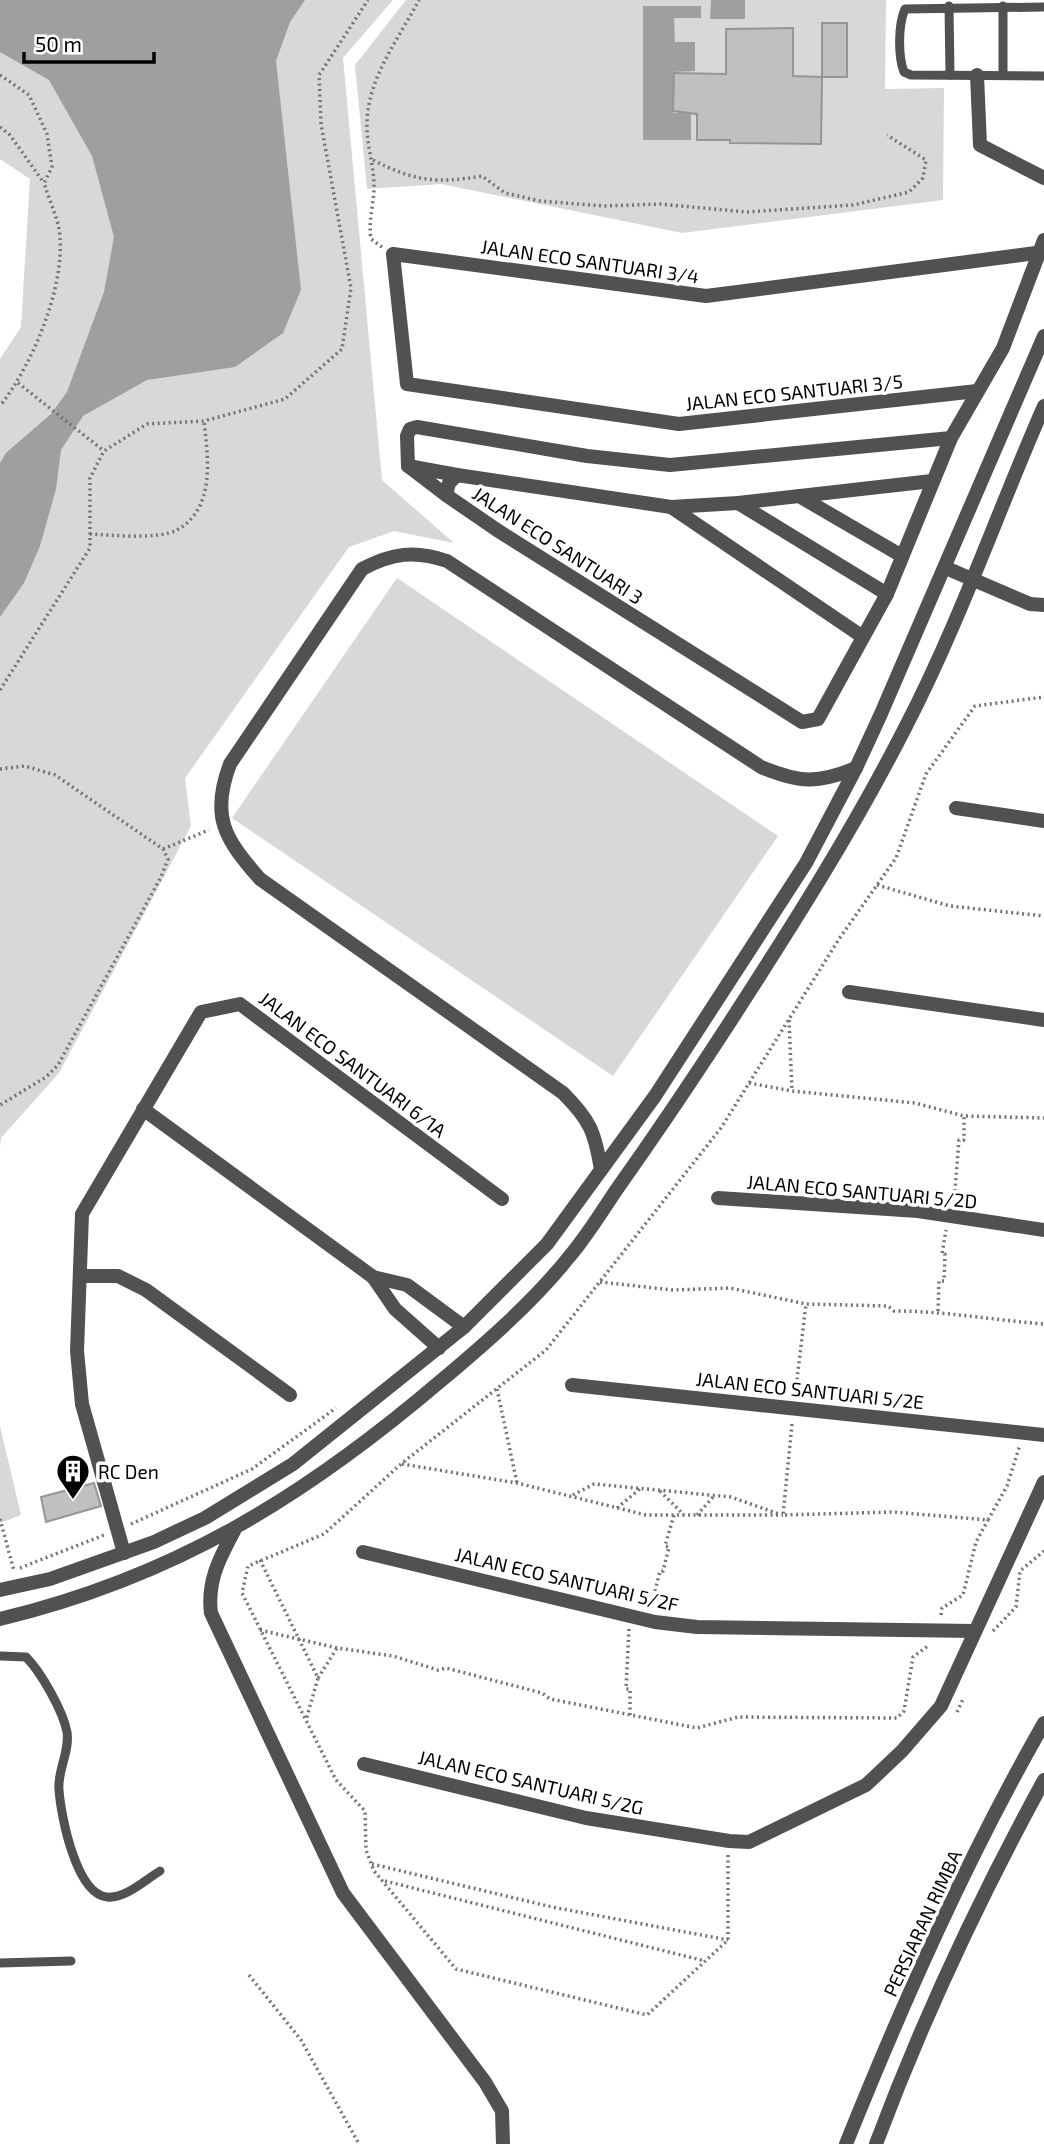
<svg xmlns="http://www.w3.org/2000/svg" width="1044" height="2144" font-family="'Exo 2',sans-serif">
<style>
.green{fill:#d8d8d8}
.water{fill:#9f9f9f}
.building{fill:#c0c0c0;stroke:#959595;stroke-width:2}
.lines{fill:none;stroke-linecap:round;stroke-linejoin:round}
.path{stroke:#737373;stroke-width:3.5;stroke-dasharray:2 3.5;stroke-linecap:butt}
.service{stroke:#515151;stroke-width:9}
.minor{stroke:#515151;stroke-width:14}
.tertiary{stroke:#515151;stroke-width:14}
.labels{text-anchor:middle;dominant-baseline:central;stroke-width:7;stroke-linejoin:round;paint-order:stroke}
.street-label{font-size:19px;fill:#000;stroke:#fff}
.poi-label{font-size:19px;fill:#000;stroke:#fff;text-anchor:start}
</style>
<rect width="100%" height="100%" fill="#fff"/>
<g class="green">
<polygon points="0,0 393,0 343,58 382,480 454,543 394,531 349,547 185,778 191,826 59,1073 1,1138 0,1148 0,359 21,327 30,179 0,159"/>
<polygon points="406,0 886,0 885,89 944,88 943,200 682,233 441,184 367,189 355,65"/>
<polygon points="397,578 778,836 613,1076 232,818"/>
<polygon points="0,1426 21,1515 0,1523"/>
</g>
<g class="water">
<polygon points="0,0 305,0 290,22 276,61 301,290 283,333 235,367 147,380 83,416 61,450 56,489 40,546 24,583 0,617 0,463 6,453 51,414 67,392 104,292 114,237 92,156 49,80 0,52"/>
<polygon points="711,0 745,0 745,19 710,19"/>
<polygon points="643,6 701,6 701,18 674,18 675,42 695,42 695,71 673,72 673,113 691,113 691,140 643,140"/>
</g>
<g class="building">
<rect x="822" y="23" width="25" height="54"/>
<polygon points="793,28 793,76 822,77 821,144 730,143 730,140 697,140 697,114 673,111 674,73 726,74 726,29"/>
<polygon points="94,1483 101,1506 46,1522 41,1497"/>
</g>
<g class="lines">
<g class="path">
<path d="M0,75l29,20 18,39 5,33 -8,16c4,13 10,27 14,41 12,54 -25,140 -58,182"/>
<polyline points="0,127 10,135 44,183"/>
<path d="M373,160c41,21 63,24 109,16l23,17 35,8 64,5 56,-2 86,8 107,-7 56,-13 14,-14 3,-18 -39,-25"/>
<path d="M382,247l-11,-8c-3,-19 3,-34 3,-53 0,-21 -8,-43 -7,-64 1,-44 32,-84 52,-122"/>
<polyline points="18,383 104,451"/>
<path d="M90,534c21,1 68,6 87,-4 39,-22 31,-72 27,-109"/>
<polyline points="0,690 90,548 90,478 104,451 147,424 204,421 285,399 342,349 351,288 321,124 319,75 368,0"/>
<polyline points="0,769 25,766 55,775 163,849 168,859 161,877 58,1065 46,1077 0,1105"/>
<polyline points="163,849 209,830"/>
<polyline points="877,885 950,906 1044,916"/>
<polyline points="789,1020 792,1091"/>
<polyline points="749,1083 792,1091 915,1103 964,1116 1044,1118"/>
<polyline points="954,1202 959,1140 964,1140 964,1116"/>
<path d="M600,1282l73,8 57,-2 76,16 82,2 6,5c50,0 99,9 150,13"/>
<polyline points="938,1311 939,1281 944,1281 945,1254 942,1254 946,1230"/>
<polyline points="497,1389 517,1483"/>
<polyline points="795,1396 806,1304"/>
<polyline points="792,1424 783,1515 893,1512 988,1520 1007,1486 1020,1445"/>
<polyline points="402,1464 517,1483 646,1515 783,1515"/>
<polyline points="660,1491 684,1515"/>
<polyline points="573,1495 594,1484 731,1497 779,1514"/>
<polyline points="617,1508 640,1489"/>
<polyline points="697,1515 714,1496"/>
<polyline points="0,1519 14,1571"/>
<polyline points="131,1524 252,1469 336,1408"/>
<polyline points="260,1560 318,1678 306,1720"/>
<polyline points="20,1568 104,1535"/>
<polyline points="651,1607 660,1571 663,1571 669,1547 665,1546 674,1515"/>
<polyline points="941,1615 942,1608 963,1595 976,1542 988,1520"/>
<polyline points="629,1629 626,1689 630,1689 630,1716"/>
<polyline points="260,1630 337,1648 393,1656 438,1670 446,1668 542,1693 550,1699 697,1728 738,1717 897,1718 904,1711 913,1657 929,1645"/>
<polyline points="993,1631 1016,1607 1020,1571 1044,1551"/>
<polyline points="318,1678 337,1648"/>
<polyline points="957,1712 964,1697"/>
<polyline points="728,1855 728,1940 647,2015 456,1969 374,1871 366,1850 365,1811 336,1780 242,1593 248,1566 324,1534 401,1464 546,1350 721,1128 839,939 896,858 926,774 975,706 1044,697"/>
<polyline points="372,1864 552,1907 728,1940"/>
<polyline points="385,1881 705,1961"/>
<polyline points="249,1975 301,2040 359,2144"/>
</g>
<g class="service">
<polyline points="949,6 950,75"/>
<polyline points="1003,6 1003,75"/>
<path d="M1044,7l-139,2c-7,16 -7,47 -1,63l7,3 133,1"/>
<path d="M0,1656l26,1c15,15 37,54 41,75 3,20 -10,39 -8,58 2,26 17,104 48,107 18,2 38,-17 53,-26"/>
<polyline points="0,1963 71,1961"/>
</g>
<g class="minor">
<polyline points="977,75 980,145 1044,178"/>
<polyline points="977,391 679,424 407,384 393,254 706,296 1036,253"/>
<polyline points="408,466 407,436 410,429 417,427 587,456 670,465 951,438"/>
<polyline points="932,481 738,503 671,507 457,475 449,483 446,495 497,530 802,722 818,719 887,594 951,438 1003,348 1044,240"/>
<polyline points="446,495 408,466 457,475"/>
<polyline points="799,496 902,556"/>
<polyline points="738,503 887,594"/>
<polyline points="671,507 863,637"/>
<polyline points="946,568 1030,604 1044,605"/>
<polyline points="956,808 1044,821"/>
<polyline points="849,992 1044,1020"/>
<polyline points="143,1109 373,1277 407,1285 464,1327"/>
<path d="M601,1170c-6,-38 -11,-50 -38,-77l-303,-214c-35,-40 -50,-62 -30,-115l132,-195c30,-16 53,-19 85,-8l314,206c39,16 56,17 95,1"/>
<polyline points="718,1198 918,1211 1044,1230"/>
<polyline points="80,1276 118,1276 146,1290 290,1395"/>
<polyline points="373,1277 395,1309 439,1348"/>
<polyline points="572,1385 1044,1435"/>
<path d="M234,1531c-15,28 -27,51 -23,82l132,280 142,189 17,29 1,33"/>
<polyline points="363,1552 655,1622 697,1627 974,1631"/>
<polyline points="124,1553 82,1404 77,1351 82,1214 201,1012 240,1004 502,1199"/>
<polyline points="364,1764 586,1818 729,1841 749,1842 866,1785 902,1751 941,1706 1044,1482"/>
</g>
<g class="tertiary">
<polyline points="0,1590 50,1579 154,1542 205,1518 293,1464 464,1327 547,1244 655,1096 806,863 856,768 880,716 1044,336"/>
<path d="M0,1619c176,-42 307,-124 443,-240 44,-37 90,-77 126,-122 18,-21 33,-46 48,-68 39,-55 76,-110 113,-167 62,-96 123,-192 175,-294 54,-104 92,-215 139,-322"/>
<path d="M846,2144c58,-144 121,-286 198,-421"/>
<path d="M876,2144c47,-126 104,-247 168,-364"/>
</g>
</g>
<defs>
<symbol id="building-pin" viewBox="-11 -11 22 30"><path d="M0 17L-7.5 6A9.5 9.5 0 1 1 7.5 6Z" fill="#000" stroke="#fff"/><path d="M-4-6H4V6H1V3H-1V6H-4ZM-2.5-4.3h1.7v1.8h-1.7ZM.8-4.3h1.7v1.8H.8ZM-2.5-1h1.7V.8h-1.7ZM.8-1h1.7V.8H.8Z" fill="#fff"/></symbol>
</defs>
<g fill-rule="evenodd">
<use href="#building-pin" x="54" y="1452" width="38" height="52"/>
</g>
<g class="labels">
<g class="street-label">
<text transform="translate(590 261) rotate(8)">JALAN ECO SANTUARI 3/4</text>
<text transform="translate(794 392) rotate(-6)">JALAN ECO SANTUARI 3/5</text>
<text transform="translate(558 545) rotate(33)">JALAN ECO SANTUARI 3</text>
<text transform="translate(353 1064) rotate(37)">JALAN ECO SANTUARI 6/1A</text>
<text transform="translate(862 1191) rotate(5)">JALAN ECO SANTUARI 5/2D</text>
<text transform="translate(810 1390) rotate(6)">JALAN ECO SANTUARI 5/2E</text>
<text transform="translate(567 1579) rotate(13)">JALAN ECO SANTUARI 5/2F</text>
<text transform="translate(531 1782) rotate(13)">JALAN ECO SANTUARI 5/2G</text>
<text transform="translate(922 1923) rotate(-65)">PERSIARAN RIMBA</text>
</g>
<g class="poi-label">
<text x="98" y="1471">RC Den</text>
</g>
</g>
<path d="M24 52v10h130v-10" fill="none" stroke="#000000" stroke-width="3.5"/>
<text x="35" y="52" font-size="21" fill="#000000" stroke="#ffffff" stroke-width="5" paint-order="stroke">50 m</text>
</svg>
